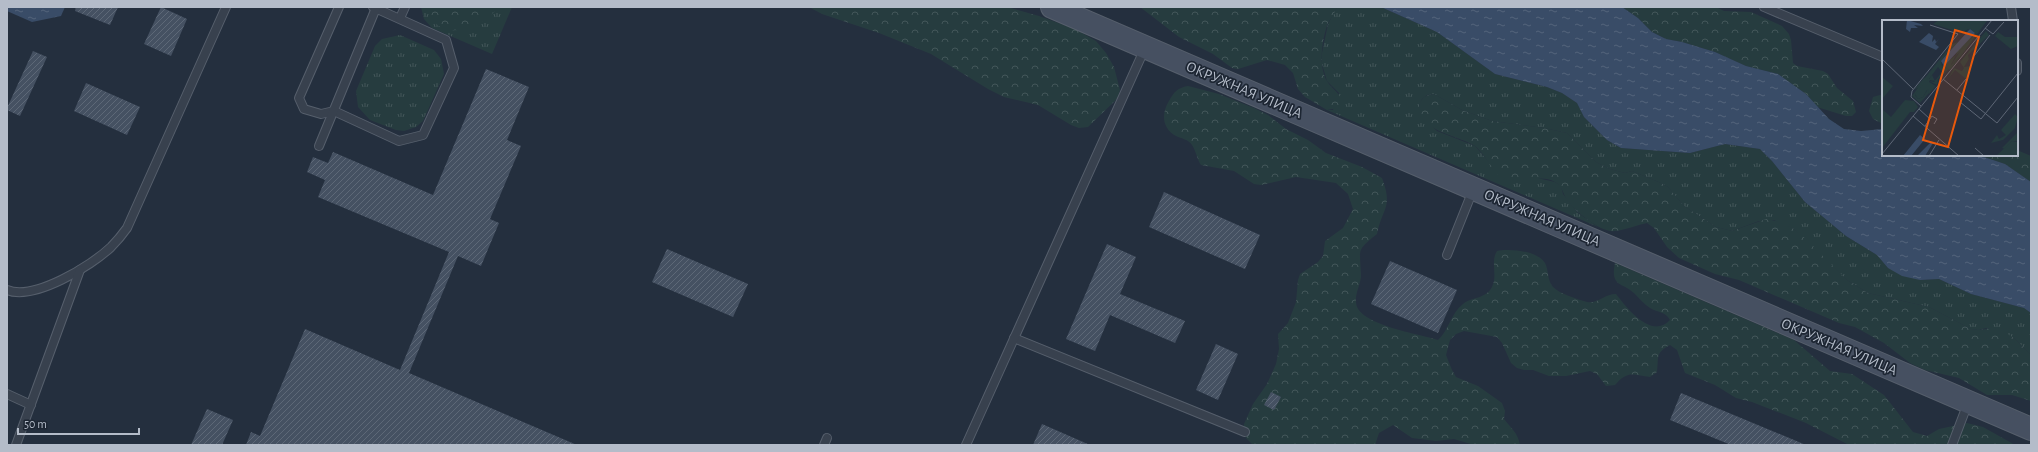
<svg xmlns="http://www.w3.org/2000/svg" width="2038" height="452" font-family="'Alegreya Sans',sans-serif">
<style>
.grass{fill:url(#grass-tufts)}
.forest{fill:url(#forest-crowns)}
.water{fill:url(#water-ripples)}
.building{fill:url(#building-hatch)}
.lines{fill:none;stroke-linecap:round;stroke-linejoin:round}
.service-casing{stroke:#565f6c;stroke-width:10}
.secondary-casing{stroke:#565f6c;stroke-width:24}
.service{stroke:#38414e;stroke-width:8}
.secondary{stroke:#465061;stroke-width:22}
.labels{text-anchor:middle;dominant-baseline:central;stroke-width:3.5;stroke-linejoin:round;paint-order:stroke}
.street-label{font-size:15px;fill:#b4bcc9;stroke:#1d2633}
.inset-road{fill:none;stroke:#5e6776;stroke-width:1}
.view{fill:#e8590c;fill-opacity:0.15;stroke:#e8590c;stroke-width:2}
.inset-edge{fill:none;stroke:#b4bcc9;stroke-width:2}
</style>
<defs>
<pattern id="grass-tufts" width="24" height="20" patternUnits="userSpaceOnUse"><rect width="24" height="20" fill="#263c3f"/><path d="M3 7l-1-3M5 7V3M7 7l1-3M15 17l-1-3M17 17v-4M19 17l1-3" fill="none" stroke="#435659"/></pattern>
<pattern id="forest-crowns" width="20" height="18" patternUnits="userSpaceOnUse"><rect width="20" height="18" fill="#263c3f"/><path d="M2 6a3 3 0 1 1 6 0M12 15a3 3 0 1 1 6 0" fill="none" stroke="#435659"/></pattern>
<pattern id="water-ripples" width="26" height="14" patternUnits="userSpaceOnUse"><rect width="26" height="14" fill="#394c67"/><path d="M2 4q2-2 4 0t4 0M15 11q2-2 4 0t4 0" fill="none" stroke="#53647b"/></pattern>
<pattern id="building-hatch" width="6" height="6" patternUnits="userSpaceOnUse"><rect width="6" height="6" fill="#455162"/><path d="M-1 1l2-2M0 6l6-6M5 7l2-2" fill="none" stroke="#5d6877"/></pattern>
</defs>
<rect width="100%" height="100%" fill="#242f3e"/>
<g class="grass">
<polygon points="421,7 512,7 492,54 432,28 424,19"/>
<polygon points="1337,7 1381,7 1437,32 1495,74 1547,87 1562,93 1577,103 1584,117 1607,140 1621,148 1690,153 1725,144 1760,149 1772,161 1805,202 1846,236 1877,255 1888,268 1920,280 1939,279 1971,294 2024,308 2031,313 2031,355 2014,338 1986,328 1979,330 1971,329 1929,307 1868,293 1847,280 1794,229 1774,220 1759,221 1732,231 1716,227 1684,206 1668,187 1661,183 1632,171 1625,173 1610,169 1596,162 1567,133 1544,128 1492,121 1462,110 1434,94 1427,95 1422,99 1419,106 1426,120 1437,131 1475,146 1495,169 1529,179 1537,178 1555,182 1561,186 1563,194 1578,213 1598,227 1327,110 1333,110 1339,93 1327,81 1322,64 1322,53 1328,24"/>
<polygon points="400,35 434,50 441,59 444,74 423,121 416,127 404,131 396,130 370,120 358,107 356,91 375,46 382,39"/>
</g>
<g class="forest">
<path d="M427,7h71c-17,23 -62,38 -71,0z"/>
<polygon points="809,7 1007,7 1039,16 1075,29 1096,41 1106,53 1114,67 1120,90 1118,98 1088,127 1079,128 1071,125 1038,105 1004,97 988,89 931,54 879,33 822,14"/>
<path d="M1140,7h197c-2,6 -6,11 -9,16 -6,16 -10,43 -1,58 5,9 13,10 15,22l-4,5 -11,2 -22,-13 -7,-8 -5,-16 -8,-8 -18,-5 -29,9 -6,-1 -19,-14 -34,-17z"/>
<polygon points="1622,7 1716,7 1724,11 1751,12 1782,26 1789,34 1791,40 1793,63 1797,66 1823,71 1828,74 1837,88 1853,101 1856,112 1852,116 1846,116 1817,107 1806,94 1778,74 1746,66 1715,52 1682,42 1666,39 1652,32 1638,18"/>
<path d="M1188,86l31,8 35,14 14,7 18,14 22,11 18,13 36,14 20,11c11,30 1,28 -5,56 -21,17 -17,14 -16,41 0,9 -6,18 -5,27 0,23 65,32 82,38 11,-10 13,-27 25,-36 8,-7 23,-5 29,-17 6,-12 -2,-25 5,-36 12,-3 41,0 48,12 4,8 2,17 8,24 7,7 24,12 34,15 10,2 18,-8 29,-8 11,14 35,46 54,26 -5,-9 -12,-7 -20,-12 -6,-4 -11,-10 -16,-15 -12,-11 -24,-6 -19,-30l179,77 36,31 22,3 32,21 29,37 14,4 12,-7 28,-6 16,4 32,18h-166l-43,-22 -54,-21 -16,-4 -21,-13 -30,-12 -8,-23 -7,-5c-15,8 -11,12 -13,27l-7,5c-17,-2 -22,-7 -35,8l-9,1 -9,-12 -7,-3 -24,5h-17l-16,-6h-9l-7,-2 -6,-5 -9,-20 -5,-6 -33,-6 -8,3 -6,6 -4,15 6,15 4,7 22,9 24,17 3,8 -1,8c7,9 14,14 16,26h-46l-20,-6 -18,2 -24,-3 -19,-13 -14,8 -4,12 -123,-1 -6,-6 -3,-6 1,-8 9,-20 14,-20 9,-20 3,-15 -1,-15 10,-11 8,-21 2,-22 2,-6 18,-12 5,-6 2,-15 18,-13 10,-19 -5,-15 -12,-11 -40,-6 -35,8 -7,-1 -20,-13 -33,-6c-4,-6 -5,-14 -9,-20 -4,-6 -10,-6 -16,-9 -14,-8 -15,-22 -7,-35 5,-9 8,-13 19,-15z"/>
<path d="M1434,94l28,16 30,11 52,7 23,5 29,29 14,7 15,4 7,-2 29,12 7,4 16,19 32,21 16,4 34,-12 15,3 13,7 13,11 40,40 21,13 61,14 42,22 8,1 14,-2 8,2 13,8 17,17v46l-19,-6h-25l-28,-17 -34,-8 -15,-7 -26,-20 -29,-16 -16,-4 -100,-43 -24,-6 -36,-16 -12,-11 -13,-19 -7,-5c-11,2 -21,7 -32,8 -14,2 -39,-19 -47,-30 -5,-6 -5,-15 -13,-19 -18,-10 -33,5 -47,0 -12,-4 -22,-27 -33,-36 -12,-9 -63,-16 -55,-43 3,-7 7,-8 14,-9z"/>
<polygon points="1880,95 1883,96 1883,124 1873,119 1869,111 1873,97"/>
<polygon points="2017,150 2031,156 2031,182 2005,164 1978,155 2017,155"/>
</g>
<g class="water">
<polygon points="7,7 65,7 61,16 32,22 7,11"/>
<polygon points="1381,7 1622,7 1638,18 1652,32 1666,39 1682,42 1715,52 1746,66 1778,74 1806,94 1829,119 1844,129 1861,131 1883,129 1883,155 1978,155 2005,164 2031,182 2031,313 2024,308 1971,294 1939,279 1920,280 1902,276 1888,268 1877,255 1846,236 1805,202 1772,161 1760,149 1725,144 1690,153 1621,148 1607,140 1584,117 1577,103 1562,93 1547,87 1495,74 1437,32"/>
</g>
<g class="building">
<polygon points="76,7 118,7 110,25 75,11"/>
<polygon points="161,7 187,19 171,56 144,44"/>
<polygon points="33,51 47,57 20,116 7,110 7,108"/>
<polygon points="486,69 529,87 507,140 521,146 490,219 499,223 481,266 458,256 409,373 577,445 246,445 251,432 260,436 305,329 400,370 449,252 318,197 325,180 307,172 313,157 328,163 333,152 433,195"/>
<polygon points="86,83 140,107 127,135 74,111"/>
<polygon points="1164,192 1260,235 1245,269 1149,227"/>
<polygon points="1107,244 1136,257 1120,294 1185,321 1175,343 1110,315 1095,351 1066,339"/>
<polygon points="667,249 748,284 733,317 652,282"/>
<polygon points="1390,261 1457,290 1438,333 1371,304"/>
<polygon points="1216,344 1238,354 1218,400 1196,390"/>
<polygon points="1271,392 1281,397 1274,410 1264,405"/>
<polygon points="1681,393 1806,445 1731,445 1670,420"/>
<polygon points="207,409 233,420 222,445 191,445"/>
<polygon points="1042,424 1090,445 1033,445"/>
</g>
<g class="lines">
<defs>
<g id="service">
<polyline points="339,7 299,98 304,109 321,114 334,111 399,141 423,135 454,68 446,40 373,7"/>
<polyline points="1764,7 1883,57"/>
<polyline points="2011,7 2013,21"/>
<polyline points="400,18 405,7"/>
<polyline points="2017,63 2017,71"/>
<polyline points="319,146 376,8"/>
<polyline points="1447,255 1473,190"/>
<path d="M7,290c27,11 84,-24 104,-43 6,-6 11,-12 16,-19l99,-221"/>
<polyline points="1014,338 1245,432"/>
<polyline points="7,394 31,405"/>
<polyline points="16,445 80,270"/>
<polyline points="824,445 827,438"/>
<polyline points="966,445 1145,48"/>
<polyline points="1952,445 1968,403"/>
</g>
<polyline id="secondary" points="1052,7 2031,429"/>
</defs>
<use href="#service" class="service-casing"/>
<use href="#secondary" class="secondary-casing"/>
<use href="#service" class="service"/>
<use href="#secondary" class="secondary"/>
</g>
<g class="labels">
<g class="street-label">
<text transform="translate(1244 90) rotate(23)">ОКРУЖНАЯ УЛИЦА</text>
<text transform="translate(1542 218) rotate(23)">ОКРУЖНАЯ УЛИЦА</text>
<text transform="translate(1839 347) rotate(23)">ОКРУЖНАЯ УЛИЦА</text>
</g>
</g>
<g transform="translate(1882 20)">
<rect width="136" height="136" fill="#242f3e"/>
<path d="M94,14l-21,23 -4,8 9,-8 -10,13 -8,-4 14,-11 2,-8zM50,55l3,6 -5,-1 -1,2 7,4 -7,8 -2,-4 -4,7 -5,2 -3,-5 7,-9 -8,5 10,-12 5,1z" fill="#263c3f"/>
<path d="M104,2l-25,34 -10,9 12,-18zM104,11l3,4 -21,20 1,4 -5,8 7,-1 -5,13 -11,-9 -7,9 6,-11 8,3 2,-3 -4,-6zM116,12l7,5h13v9l-7,3 -16,-13zM76,22l-17,19 1,5 7,3 -11,10 -1,6 -8,-4 5,1 8,-10 -4,-5 -9,12h-5l28,-35zM38,65h3l-8,10 3,4 5,-2 5,-8 1,4 -9,10 -8,-7zM133,94l3,3 -3,11 -12,12 -12,3 6,-8 2,4 7,-4 -5,-5zM136,112v9h-6l-7,8 -3,-1z" fill="#263c3f"/>
<path d="M57,0h47l1,1 -11,13 -6,-5 -6,4 5,-4 -5,2 -12,-1 -19,-6zM0,57l11,9 -11,13zM23,80l9,1 4,6 -4,5h-4l-28,36v-39l9,8zM136,116v20h-22l16,-15 5,1z" fill="#263c3f"/>
<path d="M25,0l14,4 2,2 -9,-1 4,3h-7l-1,4 -4,-3zM88,9l5,4 -31,33 -3,-5zM47,13l4,3 -1,6 3,-3 1,3 3,-3 -4,5 4,3 -3,3 -17,-8zM38,115l5,4 -14,17h-8zM49,122l2,1 -8,13h-8z" fill="#394c67"/>
<path class="inset-road" d="M103,8l8,6 11,-12M92,36l16,-21M0,39l31,30M61,59l54,44 21,-26M75,70l9,-11M78,82l21,17 37,-46M39,86l-10,-9 1,-6 46,-57 -28,-9M37,89l11,10M31,96l46,40M43,106l7,-10 5,3 -3,5M93,128l9,8M0,134l110,-134M47,136l10,-16"/>
<path class="view" d="M73,10l24,7 -31,110 -25,-7z"/>
<rect width="136" height="136" class="inset-edge"/>
</g>
<rect width="2038" height="452" fill="none" stroke="#b4bcc9" stroke-width="16"/>
<path d="M18 428v6h121v-6" fill="none" stroke="#b4bcc9" stroke-width="2"/>
<text x="24" y="428" font-size="12" fill="#b4bcc9" stroke="#1d2633" stroke-width="3" paint-order="stroke">50 m</text>
</svg>
